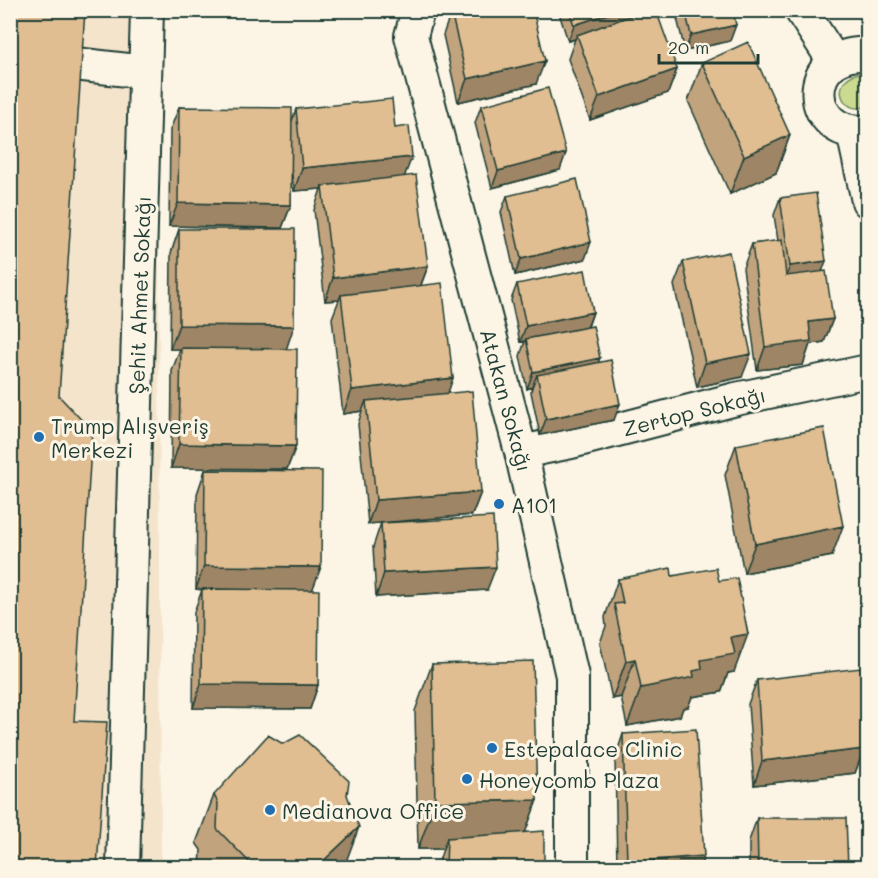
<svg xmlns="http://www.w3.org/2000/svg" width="878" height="878" font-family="Mali,sans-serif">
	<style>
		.built { fill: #f4e4cc }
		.green { fill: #cadb8f; stroke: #748c62; stroke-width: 1.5 }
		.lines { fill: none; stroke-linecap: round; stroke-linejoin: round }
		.minor-casing { stroke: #1f3d34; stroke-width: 36 }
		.minor { stroke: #fcf5e5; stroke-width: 32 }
		.wall { fill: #c1a37e; stroke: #1f3d34; stroke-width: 1.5 }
		.shaded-wall { fill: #9d8566; stroke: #1f3d34; stroke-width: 1.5 }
		.building { fill: #e0be92; stroke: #1f3d34; stroke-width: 1.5 }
		.poi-dot { fill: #1f6fb2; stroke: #fcf5e5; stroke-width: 2 }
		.labels { text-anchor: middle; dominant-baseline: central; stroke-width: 6; stroke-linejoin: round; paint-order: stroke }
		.street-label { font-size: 21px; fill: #1f3d34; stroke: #fcf5e5 }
		.poi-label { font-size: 21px; fill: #1f3d34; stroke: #fcf5e5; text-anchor: start }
	</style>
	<rect width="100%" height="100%" fill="#fcf5e5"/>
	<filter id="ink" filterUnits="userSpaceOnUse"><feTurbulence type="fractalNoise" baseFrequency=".0167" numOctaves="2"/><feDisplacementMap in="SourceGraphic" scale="12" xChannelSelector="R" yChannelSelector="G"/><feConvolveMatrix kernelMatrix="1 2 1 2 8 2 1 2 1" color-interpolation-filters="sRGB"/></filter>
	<g filter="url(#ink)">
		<path class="built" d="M10,11H158L161,867H11Z"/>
		<path class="green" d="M859,73L867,77V106C842,117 828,80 859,73Z"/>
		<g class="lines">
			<g class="minor-casing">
				<path id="minor" d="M418,10L411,36L521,452L572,676V868
					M801,10L834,61
					M868,54C799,50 805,140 868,131
					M75,64L145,72
					M853,132L868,201
					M521,452L571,442L736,399L868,371
					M123,868L147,10"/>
			</g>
			<use href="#minor" class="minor"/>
		</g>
		<path class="wall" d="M558,10H639L638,14L677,69L668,93L590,120L568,59L575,39L568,41Z
			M675,10H733L730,41L685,51Z
			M451,12L536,84L458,102L443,35Z
			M702,63L790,135L776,173L730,194L688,101Z
			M481,106L560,170L492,188L475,123Z
			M179,107L292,121L296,109L395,128L405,176L428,266L421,285L448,393L481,492L472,515L368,524L358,424L362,411L343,414L332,318L339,300L325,301L314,210L321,189L294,191L291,167V205L282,228L169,226L170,130Z
			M507,196L585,259L515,275L501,212Z
			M780,198L823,271L833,319L824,342L810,344L803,365L757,370L743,268L752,244L778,241L774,215Z
			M179,229L286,349L296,446L287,469L171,468L172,371L180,349H170L171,253Z
			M683,262L742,377L697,387L674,285Z
			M517,284L593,312L588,327L614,420L540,435L531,392L532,387L527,389L520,356L525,341L520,342L511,300Z
			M736,445L832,556L744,573L725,475Z
			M205,470L313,590L318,685L310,709L193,708L194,612L202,590L196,589L197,494Z
			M381,523L487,590L376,597L373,547Z
			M672,576L734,672L728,673L721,692L692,697L688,707L683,708L680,716L627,726L621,697L612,699L600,643L606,626L605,617L618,579Z
			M432,664L537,800L525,832L544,867H439V861L443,849H418L415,711Z
			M757,680L864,749L855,773L754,785L748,704Z
			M623,734L700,867H617L615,758Z
			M214,795H347L344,867H200L201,850L196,843Z
			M757,818L848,867H749V841Z"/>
		<path class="shaded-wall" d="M620,10H639L636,20L577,35L575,39L568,41L574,25Z
			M736,25L730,41L685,51L691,35Z
			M545,61L536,84L458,102L467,79Z
			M677,69L668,93L590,120L599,97Z
			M790,135L776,173L730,194L744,156Z
			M566,153L560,170L492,188L498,171Z
			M412,157L403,180L322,186L321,189L294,191L302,168Z
			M178,203L291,205L282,228L169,226Z
			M591,242L585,259L515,275L521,259Z
			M826,261L820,277L784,283L790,266Z
			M428,266L419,290L341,295L339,300L325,301L333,278Z
			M593,312L587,328L526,339L525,341L520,342L526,326Z
			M833,319L824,342L810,344L803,365L757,370L765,347L809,322Z
			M179,325L294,326L286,350L170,349Z
			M751,354L742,377L697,387L705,363Z
			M600,358L594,374L537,375L532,387L527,389L533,372Z
			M453,378L445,402L366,401L362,411L343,414L352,390Z
			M620,404L614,420L540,435L546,419Z
			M179,444L296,446L287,469L171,468Z
			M481,492L472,515L368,524L376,500Z
			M843,526L832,556L744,573L755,544Z
			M204,566L321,567L312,591L196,589Z
			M496,567L487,590L376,597L384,573Z
			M748,634L734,672L728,673L721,692L692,697L688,707L683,708L680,716L627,726L641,688L693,671L701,660L731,637Z
			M635,659L621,697L612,699L626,661Z
			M201,684L318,685L310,709L193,708Z
			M864,749L855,773L754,785L762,761Z
			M537,800L520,847L447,838L443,849H418L435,802Z
			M359,827L344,867H317Z
			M704,856L700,867H624L627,862Z"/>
		<path class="building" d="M10,10H85L59,396L92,431L74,721L107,722L97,867H10Z
			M456,10H533L545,61L467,79L451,12Z
			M569,10H620L574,25Z
			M647,10H656L677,69L599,97L577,35Z
			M685,10H733L736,25L691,35Z
			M748,42L790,135L744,156L702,63Z
			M548,88L566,153L498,171L481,106Z
			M392,99L395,128L409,126L412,157L302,168L296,109Z
			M179,107L292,108L291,205L178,203Z
			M416,175L428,266L333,278L322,186Z
			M577,179L591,242L521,259L507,196Z
			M816,193L826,261L790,266L780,198Z
			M179,229H295L294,326L179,325Z
			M782,240L786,276L826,271L833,319L809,322L811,341L765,347L752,244Z
			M729,252L751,354L705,363L683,262Z
			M585,270L593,312L526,326L517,284Z
			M442,283L453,378L352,390L341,295Z
			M593,326L600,358L533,372L526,339Z
			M181,348L297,349L296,446L179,444Z
			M611,360L620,404L546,419L537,375Z
			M472,391L481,492L376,500L366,401Z
			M824,428L843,526L755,544L736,445Z
			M205,470L322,471L321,567L204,566Z
			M493,517L496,567L384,573L381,523Z
			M671,568L672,576L716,568L719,581L737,578L748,634L731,637L735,654L701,660L702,669L693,671L694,677L641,688L635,659L626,661L614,604L623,603L618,579Z
			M202,589L319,590L318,685L201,684Z
			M533,661L537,800L435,802L432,664Z
			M861,668L864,749L762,761L757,680Z
			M696,729L704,856L627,862L623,734Z
			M268,735L283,744L300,735L349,781L347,795L359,827L317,867H254L217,829L218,803L214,795Z
			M757,818H846L848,867H758Z
			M544,831V867H446L447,838Z"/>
	</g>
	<g class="poi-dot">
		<circle cx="39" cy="437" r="6"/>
		<circle cx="499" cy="504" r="6"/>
		<circle cx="492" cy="748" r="6"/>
		<circle cx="467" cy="779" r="6"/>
		<circle cx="270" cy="810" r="6"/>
	</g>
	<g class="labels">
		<g class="street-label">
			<text transform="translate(139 295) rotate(-88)">Şehit Ahmet Sokağı</text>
			<text transform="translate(507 400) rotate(75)">Atakan Sokağı</text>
			<text transform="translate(694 411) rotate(-14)">Zertop Sokağı</text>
		</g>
		<g class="poi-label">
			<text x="51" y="425">Trump Alışveriş<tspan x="51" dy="24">Merkezi</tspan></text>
			<text x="511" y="504">A101</text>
			<text x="504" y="748">Estepalace Clinic</text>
			<text x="479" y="779">Honeycomb Plaza</text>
			<text x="282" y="810">Medianova Office</text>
		</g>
	</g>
	<rect width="878" height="878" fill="none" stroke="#fcf5e5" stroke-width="36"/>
	<rect x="18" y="18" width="842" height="842" fill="none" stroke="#1f3d34" stroke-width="2" filter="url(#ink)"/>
	<path d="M659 54v9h99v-9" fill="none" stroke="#1f3d34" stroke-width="3"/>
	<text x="668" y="54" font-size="18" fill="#1f3d34" stroke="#fcf5e5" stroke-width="4.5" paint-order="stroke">20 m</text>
</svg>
